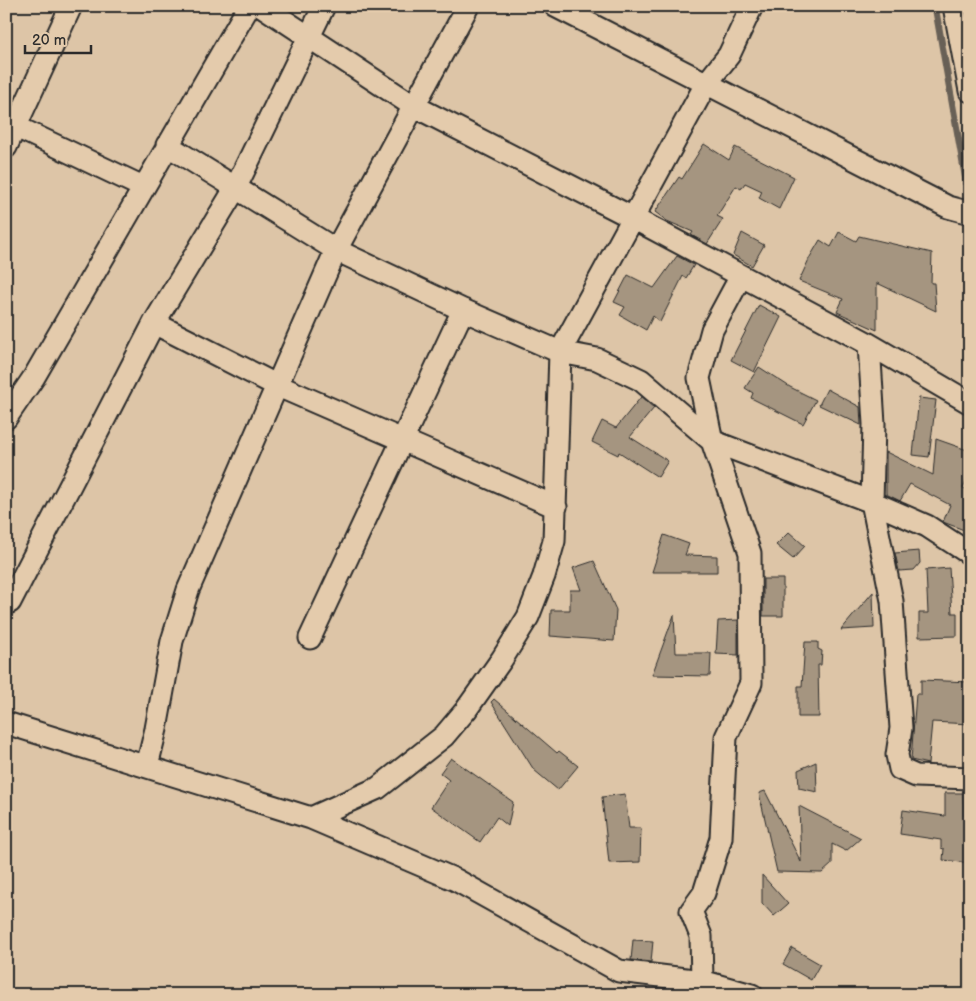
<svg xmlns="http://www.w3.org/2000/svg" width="976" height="1001" font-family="'Balsamiq Sans',sans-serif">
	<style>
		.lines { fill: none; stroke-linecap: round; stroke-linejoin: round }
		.stream { stroke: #686056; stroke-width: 7 }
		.building { fill: #a59580; stroke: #2b2b2b }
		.minor-casing { stroke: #2b2b2b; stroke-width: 25 }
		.minor { stroke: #e4cbac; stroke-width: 21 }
	</style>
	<rect width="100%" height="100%" fill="#ddc5a7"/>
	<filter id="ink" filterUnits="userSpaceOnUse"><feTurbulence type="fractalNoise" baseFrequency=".02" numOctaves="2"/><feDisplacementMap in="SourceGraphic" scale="10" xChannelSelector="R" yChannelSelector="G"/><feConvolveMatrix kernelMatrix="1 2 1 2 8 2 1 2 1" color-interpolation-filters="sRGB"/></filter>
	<g filter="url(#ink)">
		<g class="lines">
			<path class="stream" d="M935,6L970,203"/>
		</g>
		<path class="building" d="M704,144L729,160L735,147L794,177L779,209L759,198L762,191L745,183L741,189L736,186L717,216L723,219L707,244L691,235L693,232L667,221L655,212L679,177L682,179Z
			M839,232L856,241L859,236L932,253L931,283H934L936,311L877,283V330L837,312L843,299L799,281L810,257L820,240L831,247Z
			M742,233L764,245L752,266L733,255Z
			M677,256L694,265L686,278L683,276L660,322L653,316L646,330L620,315L625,307L614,302L628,275L654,288Z
			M759,305L781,317L754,372L731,360Z
			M759,367L790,387L816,400L803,424L751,398L753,393L745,388Z
			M827,389L860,407L861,425L819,405Z
			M641,397L654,408L630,437L668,461L658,477L619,452L618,455L592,442L602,421L616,428Z
			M919,398L936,400L929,457L913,455Z
			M936,439L970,451V470L963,488L970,491V516L964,530L943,522L950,505L910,484L900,501L886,494V452L933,475Z
			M789,532L805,546L793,559L776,545Z
			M664,535L689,544L685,555L717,556V572H652Z
			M919,551L920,563L914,570L899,571L895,553Z
			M594,561L616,610L614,641L550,636L551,610H570V590H581L573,568Z
			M949,568L952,613H957V636L919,637V613H928L926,570Z
			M763,579H783V616H763Z
			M873,592L874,628L841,630Z
			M674,615L676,653H711L710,676L652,675Z
			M738,620V655L716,654L718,621Z
			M805,642H818V649L822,651L821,665H818L819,717H798V686H802Z
			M921,680L970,682V724L932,722L928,764L911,760L916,694H921Z
			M494,699L557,753L559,751L578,766L558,790L534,770L491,702Z
			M451,758L513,802L508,826L497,817L480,842L431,807L449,780L440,773Z
			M816,762L817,792L799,788L798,770Z
			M765,791L801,862L799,806L861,838L846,851L832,844V864L822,873L777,872L759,793Z
			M945,793H963L964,816H970V863L943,860L944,849L941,848V840L900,834L903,810L945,816Z
			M625,794L629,828H641L640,862L609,863L602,797Z
			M762,875L788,904L774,916L762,903Z
			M633,940L653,941L651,962L631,960Z
			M792,948L820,964L811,980L783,964Z"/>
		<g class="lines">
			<g class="minor-casing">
				<path id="minor" d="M262,6L412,105L633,218L869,344L970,403
					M555,6L948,207L970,213
					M954,6L970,91
					M6,122L143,187
					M167,145L336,250L463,310L560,352L597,359L641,380L712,441L872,502L927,526L970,554
					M6,147L71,6
					M154,323L276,385L556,507
					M869,344L874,424L872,502L892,601L901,728L897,755L900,769L916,776L970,778
					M6,418L34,377L249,6
					M10,602L154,323L235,189L324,6
					M310,638L463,310
					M6,723L311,818L456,880L619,971L702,981L752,995
					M147,766L156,729L172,641L188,590L336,250L468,6
					M311,818L378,788L444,736L466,710L502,659L528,617L544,576L554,541L560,352L706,84L729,55L752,6
					M702,981L701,936L691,911L704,893L721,838L726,737L751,683L750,553L712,441L699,378L712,330L741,276"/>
			</g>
			<use href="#minor" class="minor"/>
		</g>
	</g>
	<rect width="976" height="1001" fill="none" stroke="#e4cbac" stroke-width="25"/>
	<rect x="12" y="12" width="951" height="976" fill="none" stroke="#2b2b2b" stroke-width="2" filter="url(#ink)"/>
	<path d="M25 45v8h66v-8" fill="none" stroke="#2b2b2b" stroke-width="2.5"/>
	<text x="32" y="45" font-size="15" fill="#2b2b2b" stroke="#e4cbac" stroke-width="4" paint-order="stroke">20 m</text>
</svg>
